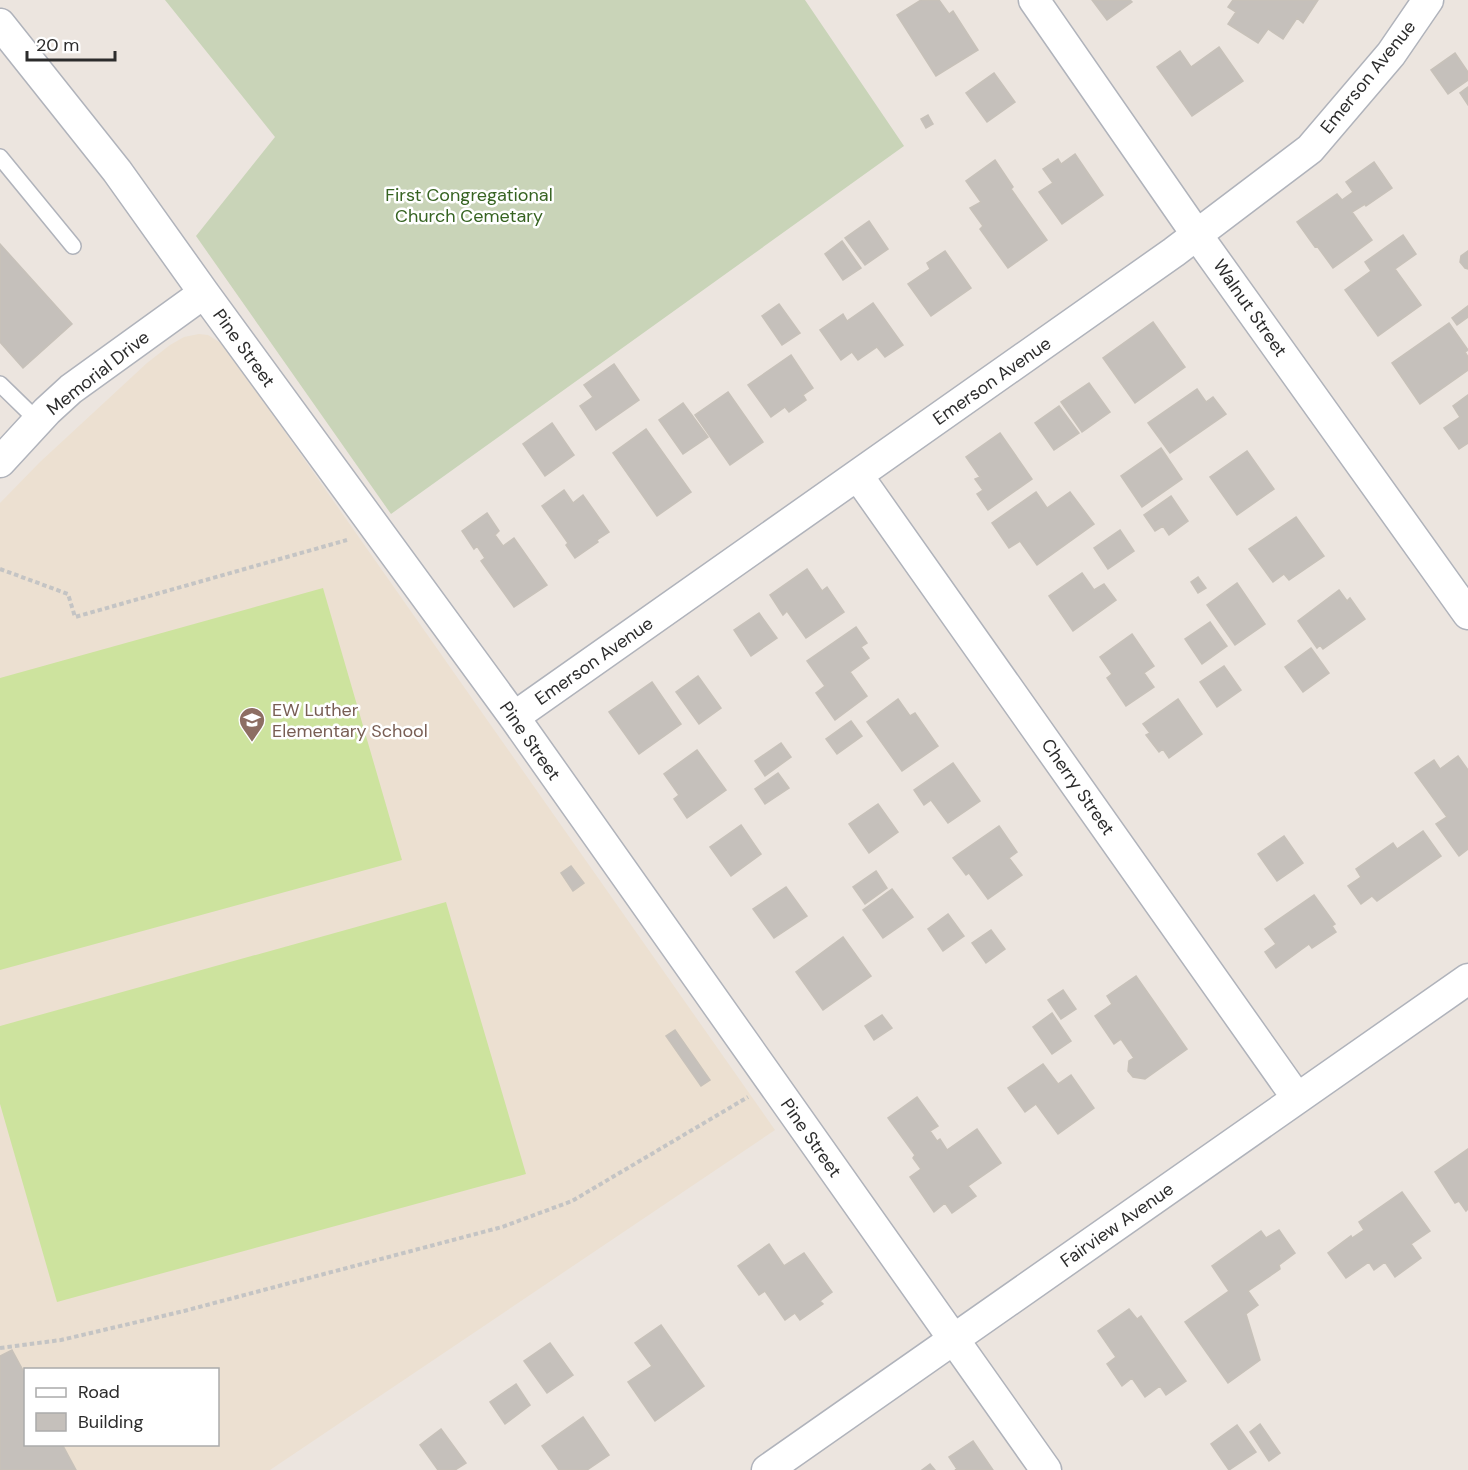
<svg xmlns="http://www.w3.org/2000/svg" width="1468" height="1470" font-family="'DM Sans',sans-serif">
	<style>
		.education { fill: #ece0d1; fill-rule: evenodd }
		.cemetery { fill: #c9d4b8 }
		.pitch { fill: #cde39e }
		.building { fill: #c5c0bb; stroke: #c7c1b9; stroke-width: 1.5 }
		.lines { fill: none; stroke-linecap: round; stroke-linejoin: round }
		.service-casing { stroke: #b0b3bb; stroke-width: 18 }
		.minor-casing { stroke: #b0b3bb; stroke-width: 33 }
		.path { stroke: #c4c4c4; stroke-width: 4; stroke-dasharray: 4.5 3; stroke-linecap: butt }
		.service { stroke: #fff; stroke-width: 15 }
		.minor { stroke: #fff; stroke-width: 30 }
		.labels { text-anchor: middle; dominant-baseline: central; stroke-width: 5; stroke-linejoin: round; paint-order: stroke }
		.street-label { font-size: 18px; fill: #2c2c2c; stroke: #fff }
		.park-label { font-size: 18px; fill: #366321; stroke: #fff }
		.education-label { font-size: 18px; fill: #785e54; stroke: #fff; text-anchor: start }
	</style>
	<rect width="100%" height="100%" fill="#ece5df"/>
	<path class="education" d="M199,334L208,335L224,345L775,1130L270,1470H0V503L40,462L147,363L170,345L184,337ZM26,1370H218V1444H26Z"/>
	<path class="cemetery" d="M165,0H805L904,146L391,514L196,236L275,137Z"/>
	<path class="pitch" d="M323,588L402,860L0,970V678Z
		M446,902L526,1174L57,1302L0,1104V1026Z"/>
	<path class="building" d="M921,0H939L949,14L953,11L978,50L936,76L897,15Z
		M1092,0H1130L1132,2L1107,20Z
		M1233,0H1318L1303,23L1297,18L1283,39L1268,29L1258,43L1228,24L1236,12L1228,7Z
		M1219,47L1243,81L1192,116L1157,67L1180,51L1191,67Z
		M1455,53L1468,72V80L1448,94L1431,70Z
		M994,73L1015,102L987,122L966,93Z
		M1468,87V105L1460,93Z
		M928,115L933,124L926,128L921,119Z
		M1075,154L1103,195L1062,224L1039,192L1053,183L1043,169L1058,159L1061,164Z
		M995,160L1013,187L1011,189L1047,240L1008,268L980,229L983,226L970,208L981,202L966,181Z
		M1374,162L1392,188L1366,206L1365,204L1352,212L1372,240L1333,268L1317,246L1315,247L1297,222L1337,194L1342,200L1353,192L1346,182Z
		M869,221L888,249L865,265L845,238Z
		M1403,235L1416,254L1395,269L1421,305L1378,336L1345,290L1371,271L1365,262Z
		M842,241L861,268L843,280L825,254Z
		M0,244L72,324L23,368L0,342Z
		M945,251L971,288L931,316L908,284L930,269L927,263Z
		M1468,251V269L1465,268L1460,262L1461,256Z
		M873,303L903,345L885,357L877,347L858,360L852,352L841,360L820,330L843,314L847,321Z
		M779,304L800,333L782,345L762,316Z
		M1468,306V317L1457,325L1452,318Z
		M1153,322L1185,367L1135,403L1103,358Z
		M1449,323L1468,350L1465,352L1468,357V370L1420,404L1392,363Z
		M791,355L813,388L803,395L806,400L789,412L785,407L771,417L748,385Z
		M614,364L639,400L596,430L580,406L593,397L584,385Z
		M1089,383L1110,412L1082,432L1061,402Z
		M1197,389L1206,402L1213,397L1226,414L1170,453L1148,423Z
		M728,392L763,442L730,465L695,415Z
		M1468,395V443L1459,449L1444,428L1460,417L1453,406Z
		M683,403L708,437L683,454L659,420Z
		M1059,406L1079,433L1054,450L1035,423Z
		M552,423L574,455L545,476L523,444Z
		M646,429L691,492L657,516L613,453Z
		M1000,433L1032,479L988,510L977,494L983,490L975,479L980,477L966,457Z
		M1161,448L1182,479L1142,507L1121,476Z
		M1247,451L1274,489L1237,515L1210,477Z
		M564,490L573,503L583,495L609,532L597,540L598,542L575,558L566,545L568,543L542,506Z
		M1036,492L1047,508L1070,492L1094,524L1037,565L1020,541L1009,548L992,523Z
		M1171,496L1188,521L1169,535L1163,526L1155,531L1144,515Z
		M487,513L499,531L495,535L503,546L514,538L547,585L514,607L481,561L485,558L477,546L474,549L462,531Z
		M1296,517L1324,556L1289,580L1284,574L1273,582L1249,549Z
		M1120,530L1134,551L1108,569L1094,548Z
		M807,569L822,591L827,587L844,612L806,638L787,611L783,615L770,595Z
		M1082,573L1094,590L1104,584L1116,600L1073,631L1049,596Z
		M1198,577L1206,588L1198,593L1191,582Z
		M1237,583L1265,624L1235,645L1207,605Z
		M1339,590L1347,601L1350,598L1365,619L1323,649L1320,645L1317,648L1298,621Z
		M759,613L777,638L751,656L734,630Z
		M1210,622L1227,646L1202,664L1185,639Z
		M856,627L867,643L861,647L869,658L850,672L867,696L835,720L816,693L825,686L807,661Z
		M1132,634L1154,666L1144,673L1154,687L1126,706L1107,678L1112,674L1100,657Z
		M1311,648L1329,673L1303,692L1285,667Z
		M1224,666L1241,690L1217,707L1200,682Z
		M698,676L721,708L699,724L676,692Z
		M652,682L681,724L639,754L609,712Z
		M898,699L910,716L915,713L938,746L902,771L867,722Z
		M1178,699L1202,734L1169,758L1163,749L1159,752L1146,735L1150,733L1143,724Z
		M851,721L862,736L837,754L826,739Z
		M781,743L791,757L765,776L755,761Z
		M697,750L726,790L687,818L674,799L679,795L664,774Z
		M1458,756L1468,770V849L1459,856L1436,824L1447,817L1415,773L1434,760L1440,769Z
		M953,763L980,801L948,823L931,800L924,805L914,790Z
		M778,773L789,788L765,804L755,789Z
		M878,804L898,832L869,853L849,824Z
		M741,825L761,854L731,876L710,847Z
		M999,826L1017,852L1009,858L1022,875L988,899L969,873L966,875L953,858Z
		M1423,831L1441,856L1377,901L1372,896L1361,904L1348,886L1361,877L1356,869L1393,843L1397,849Z
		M1284,836L1303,863L1277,881L1258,854Z
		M571,866L584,883L573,891L561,873Z
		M876,871L887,888L865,904L853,887Z
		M786,887L807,916L774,938L753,909Z
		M892,889L913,917L883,938L863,910Z
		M1314,895L1335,924L1332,926L1336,932L1312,948L1309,944L1276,968L1265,952L1276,944L1265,929Z
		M948,914L964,936L943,951L928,929Z
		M991,930L1005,949L986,963L972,943Z
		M843,937L871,976L823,1010L796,972Z
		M1136,976L1187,1049L1145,1079L1133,1077L1128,1071L1129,1061L1134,1058L1121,1039L1114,1044L1095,1016L1112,1004L1107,996Z
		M1063,990L1076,1009L1061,1019L1048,1000Z
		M1052,1013L1071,1041L1052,1054L1033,1027Z
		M882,1015L892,1028L874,1040L865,1026Z
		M675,1030L710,1080L701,1086L666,1036Z
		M1043,1064L1058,1084L1071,1075L1094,1108L1058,1134L1036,1104L1025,1112L1008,1088Z
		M917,1097L938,1126L930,1131L937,1141L940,1139L947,1150L977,1129L1001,1163L968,1186L976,1196L952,1213L945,1203L934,1212L910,1177L921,1169L913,1158L915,1155L888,1118Z
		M1468,1149V1209L1466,1211L1459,1201L1455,1203L1435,1172Z
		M1402,1192L1430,1231L1411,1244L1421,1258L1395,1277L1385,1262L1374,1270L1369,1262L1346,1278L1328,1253L1351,1236L1352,1238L1364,1230L1359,1222Z
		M1279,1230L1295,1253L1279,1265L1280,1269L1248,1291L1258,1305L1246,1314L1260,1360L1228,1383L1185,1322L1229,1291L1212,1266L1261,1231L1266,1238Z
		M769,1244L784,1266L804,1253L832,1292L820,1301L823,1304L800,1320L795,1313L785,1320L765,1291L759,1295L738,1266Z
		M1129,1309L1137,1319L1141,1316L1186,1381L1166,1395L1160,1386L1145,1397L1132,1378L1122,1386L1107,1364L1116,1357L1098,1331Z
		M661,1325L704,1386L655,1421L628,1382L652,1366L635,1343Z
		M550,1343L573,1375L547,1393L524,1361Z
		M12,1350L26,1376V1444H62L76,1470H0V1356Z
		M516,1384L530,1405L505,1424L490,1402Z
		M583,1417L609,1455L587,1470H559L542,1446Z
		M1260,1424L1280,1453L1269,1461L1250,1432Z
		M1237,1425L1256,1452L1229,1470L1211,1444Z
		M441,1429L466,1463L455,1470H438L420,1445Z
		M973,1441L993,1470H955L957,1469L949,1457Z
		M930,1464L935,1470H922Z"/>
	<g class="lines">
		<g class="service-casing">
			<path id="service" d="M0,157L73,246
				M0,384L38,421"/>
		</g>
		<g class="minor-casing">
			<path id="minor" d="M1034,0L1197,235L1468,614
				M0,24L117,171L204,293L514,717L1046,1470
				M0,462L47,411L71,389L204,293
				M858,476L1297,1098
				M514,717L1174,252L1310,149L1391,54L1428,0
				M767,1470L1468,979"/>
		</g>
		<path class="path" d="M0,569L68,594L75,617L347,540
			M0,1348L61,1340L184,1311L502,1227L572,1201L748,1097"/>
		<use href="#service" class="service"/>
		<use href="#minor" class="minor"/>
	</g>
	<defs>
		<g id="school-pin" transform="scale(1.35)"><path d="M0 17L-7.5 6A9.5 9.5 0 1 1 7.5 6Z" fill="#8d6e63" stroke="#fff"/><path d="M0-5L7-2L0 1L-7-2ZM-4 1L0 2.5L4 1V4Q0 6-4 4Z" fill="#fff"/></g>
	</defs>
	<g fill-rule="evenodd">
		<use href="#school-pin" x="252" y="720"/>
	</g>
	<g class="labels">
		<g class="street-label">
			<text transform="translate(1368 77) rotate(-51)">Emerson Avenue</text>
			<text transform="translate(1250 308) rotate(55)">Walnut Street</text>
			<text transform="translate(244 348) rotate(54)">Pine Street</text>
			<text transform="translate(98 373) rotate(-38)">Memorial Drive</text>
			<text transform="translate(992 381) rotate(-35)">Emerson Avenue</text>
			<text transform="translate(594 661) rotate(-35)">Emerson Avenue</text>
			<text transform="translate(530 741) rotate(55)">Pine Street</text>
			<text transform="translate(1078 787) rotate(55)">Cherry Street</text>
			<text transform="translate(811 1138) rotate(55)">Pine Street</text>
			<text transform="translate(1117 1225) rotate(-35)">Fairview Avenue</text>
		</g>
		<g class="park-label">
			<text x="469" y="195">First Congregational<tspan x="469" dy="21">Church Cemetary</tspan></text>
		</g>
		<g class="education-label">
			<text x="272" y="710">EW Luther<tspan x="272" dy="21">Elementary School</tspan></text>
		</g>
	</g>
	<rect x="24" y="1368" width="195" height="78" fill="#ffffff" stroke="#ababab" stroke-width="1.5"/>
	<rect x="36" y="1388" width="30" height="9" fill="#ffffff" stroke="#ababab" stroke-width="1.5"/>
	<text x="78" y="1398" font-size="18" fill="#2c2c2c">Road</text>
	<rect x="36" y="1413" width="30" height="18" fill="#c5c0bb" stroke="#ababab" stroke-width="1.5"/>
	<text x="78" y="1428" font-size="18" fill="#2c2c2c">Building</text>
	<path d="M27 51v9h88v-9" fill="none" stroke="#2c2c2c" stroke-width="3"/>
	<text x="36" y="51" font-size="18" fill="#2c2c2c" stroke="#ffffff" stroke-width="4.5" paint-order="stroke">20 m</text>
</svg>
